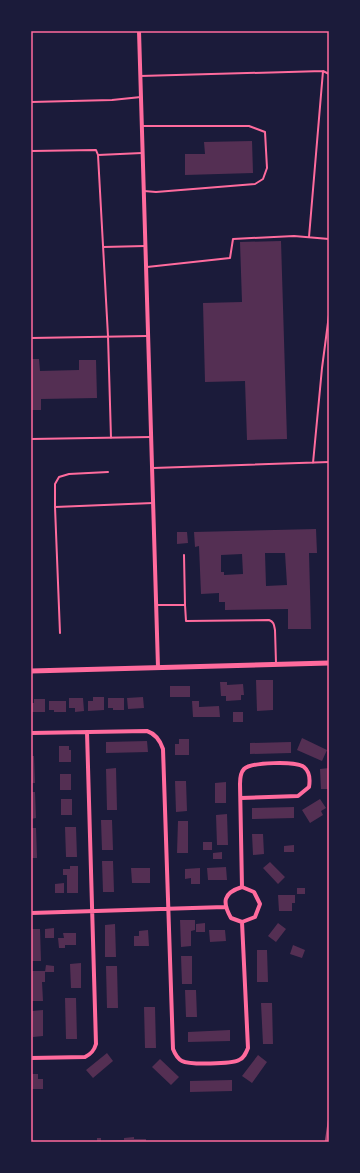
<svg xmlns="http://www.w3.org/2000/svg" width="360" height="1173" font-family="Manrope,sans-serif">
	<style>
		.building { fill: #542f53; fill-rule: evenodd }
		.lines { fill: none; stroke-linecap: round; stroke-linejoin: round }
		.service { stroke: #ff6b9d; stroke-width: 2 }
		.minor { stroke: #ff6b9d; stroke-width: 4 }
		.tertiary { stroke: #ff6b9d; stroke-width: 5 }
		.rail { stroke: #a44b75; stroke-width: 2.5 }
		.neatline { fill: none; stroke: #ff6b9d; stroke-width: 1.5 }
	</style>
	<rect width="100%" height="100%" fill="#1b1b3a"/>
	<path class="building" d="M252,141L253,173L185,175V154H205L204,142Z
		M281,241L287,439L247,440L245,381L205,382L203,303L242,302L240,242Z
		M31,359H39L40,371L79,370V360H96L97,398L41,399V410H31Z
		M316,529L317,553H309L311,629H288V609L225,610V602H219V593L201,594L199,546L195,547L194,532ZM265,553H285L287,585L266,586ZM242,554L243,574L224,575V572H221V555Z
		M177,532H187L188,543L177,544Z
		M256,680H273V710L257,711Z
		M220,682H227V685L243,684L244,695H241V700L226,701V696H221Z
		M170,686H190V697H170Z
		M93,697H104V710L88,711V701H93Z
		M143,697L144,708L128,709L127,698Z
		M69,698H83L84,711L75,712V708H69Z
		M108,698H124V710H113V708H108Z
		M34,699H45V712H31V703H34Z
		M49,701H66V712H54V710H49Z
		M192,701H199V707L219,706L220,717H193Z
		M233,712H243V722H233Z
		M302,738L327,750L322,761L297,750Z
		M179,739H189V755H175V744H179Z
		M147,741L148,752L106,753V742Z
		M291,742V753L250,754V743Z
		M59,746H69V750H71V762H59Z
		M31,756H34L35,783H31Z
		M116,768L117,810H107L106,769Z
		M329,768V789H321L320,769Z
		M60,774H71V790H60Z
		M175,781H186L187,811L176,812Z
		M226,782V803H215V783Z
		M31,792H35L36,818L31,819Z
		M61,799H72V815H61Z
		M320,799L326,808L321,811L323,815L310,823L302,810Z
		M294,807V818L252,819V808Z
		M227,814L228,845H217L216,815Z
		M101,820H112L113,850H102Z
		M178,821H188V853H177Z
		M65,827H76L77,857H66Z
		M31,828H36L37,858H31Z
		M252,834H263L264,854L253,855Z
		M203,842H212V850H203Z
		M294,845V852H284V846Z
		M222,852V859H213V853Z
		M102,861H113L114,892H103Z
		M270,862L285,877L278,884L263,868Z
		M70,866H78V893H67V875H63V869H70Z
		M226,867L227,880H208L207,868Z
		M131,868H150V883H132Z
		M200,868V884H191V878L185,879V869Z
		M64,883V893H55V884Z
		M297,888H305V894H297Z
		M278,895H295V903H292V911H279Z
		M180,920H195V930L191,931V946L181,947Z
		M205,923V932H196V924Z
		M278,923L286,929L276,942L268,936Z
		M115,924L116,957H105V925Z
		M54,928V938H45V929Z
		M31,929H40L41,961H31Z
		M148,930L149,946H134V936H139V931Z
		M209,930H225L226,941L210,942Z
		M63,933H76V945H65V948H59L58,938H64Z
		M293,945L305,950L302,958L290,954Z
		M257,950H267L268,982H257Z
		M181,956H192V984H182Z
		M81,963V988H71L70,964Z
		M46,965L54,966V972H45Z
		M106,966H117L118,1008H107Z
		M31,971H45V982H42L43,1001H31Z
		M185,990H196L197,1017H186Z
		M65,998H76L77,1039H66Z
		M261,1003H272L273,1044H263Z
		M144,1007H155L156,1048H145Z
		M43,1010V1036L33,1037L32,1011Z
		M230,1030V1041L188,1042V1032Z
		M107,1053L113,1061L93,1078L86,1070Z
		M258,1055L267,1062L252,1083L242,1076Z
		M160,1059L179,1077L171,1085L152,1067Z
		M31,1074H38V1079H43V1089H31Z
		M232,1080V1091L190,1092V1081Z
		M134,1137V1139H146V1142H97V1138H101V1141L124,1140V1138Z"/>
	<g class="lines">
		<path class="service" d="M140,76L323,71L329,74
			M31,102L112,100L141,97
			M142,126H249L265,132L267,168L263,179L255,184L156,192L144,191
			M31,151L96,150L98,155L108,336L111,438
			M98,155L142,153
			M309,237L323,71
			M103,247L145,246
			M147,267L230,258L233,239L294,236L329,239
			M31,338L147,336
			M31,439L151,437
			M313,463L322,368L329,315
			M153,468L329,462
			M55,507V484L59,477L69,474L108,472
			M184,555L185,605
			M157,605H185L186,621L269,620C274,622 274,625 275,630L276,663
			M60,633L55,507L153,503"/>
		<path class="minor" d="M139,31L158,667
			M31,733L147,731C156,734 160,740 163,749L173,1049C175,1054 178,1059 182,1061C189,1065 232,1064 239,1060C244,1058 246,1053 248,1048L242,922
			M241,798L298,796L309,787C310,781 310,772 304,767C296,761 251,762 244,769C240,773 240,779 240,784L242,887
			M242,887L254,892L260,904L255,917L242,922L231,918C222,902 223,893 242,887Z
			M31,913L225,907
			M31,1058L85,1057C91,1054 94,1051 96,1044L87,732"/>
		<path class="tertiary" d="M31,671L329,663"/>
		<path class="rail" d="M326,1142L329,1121"/>
	</g>
	<rect width="360" height="1173" fill="none" stroke="#1b1b3a" stroke-width="64"/>
	<rect x="32" y="32" width="296" height="1109" class="neatline"/>
</svg>
